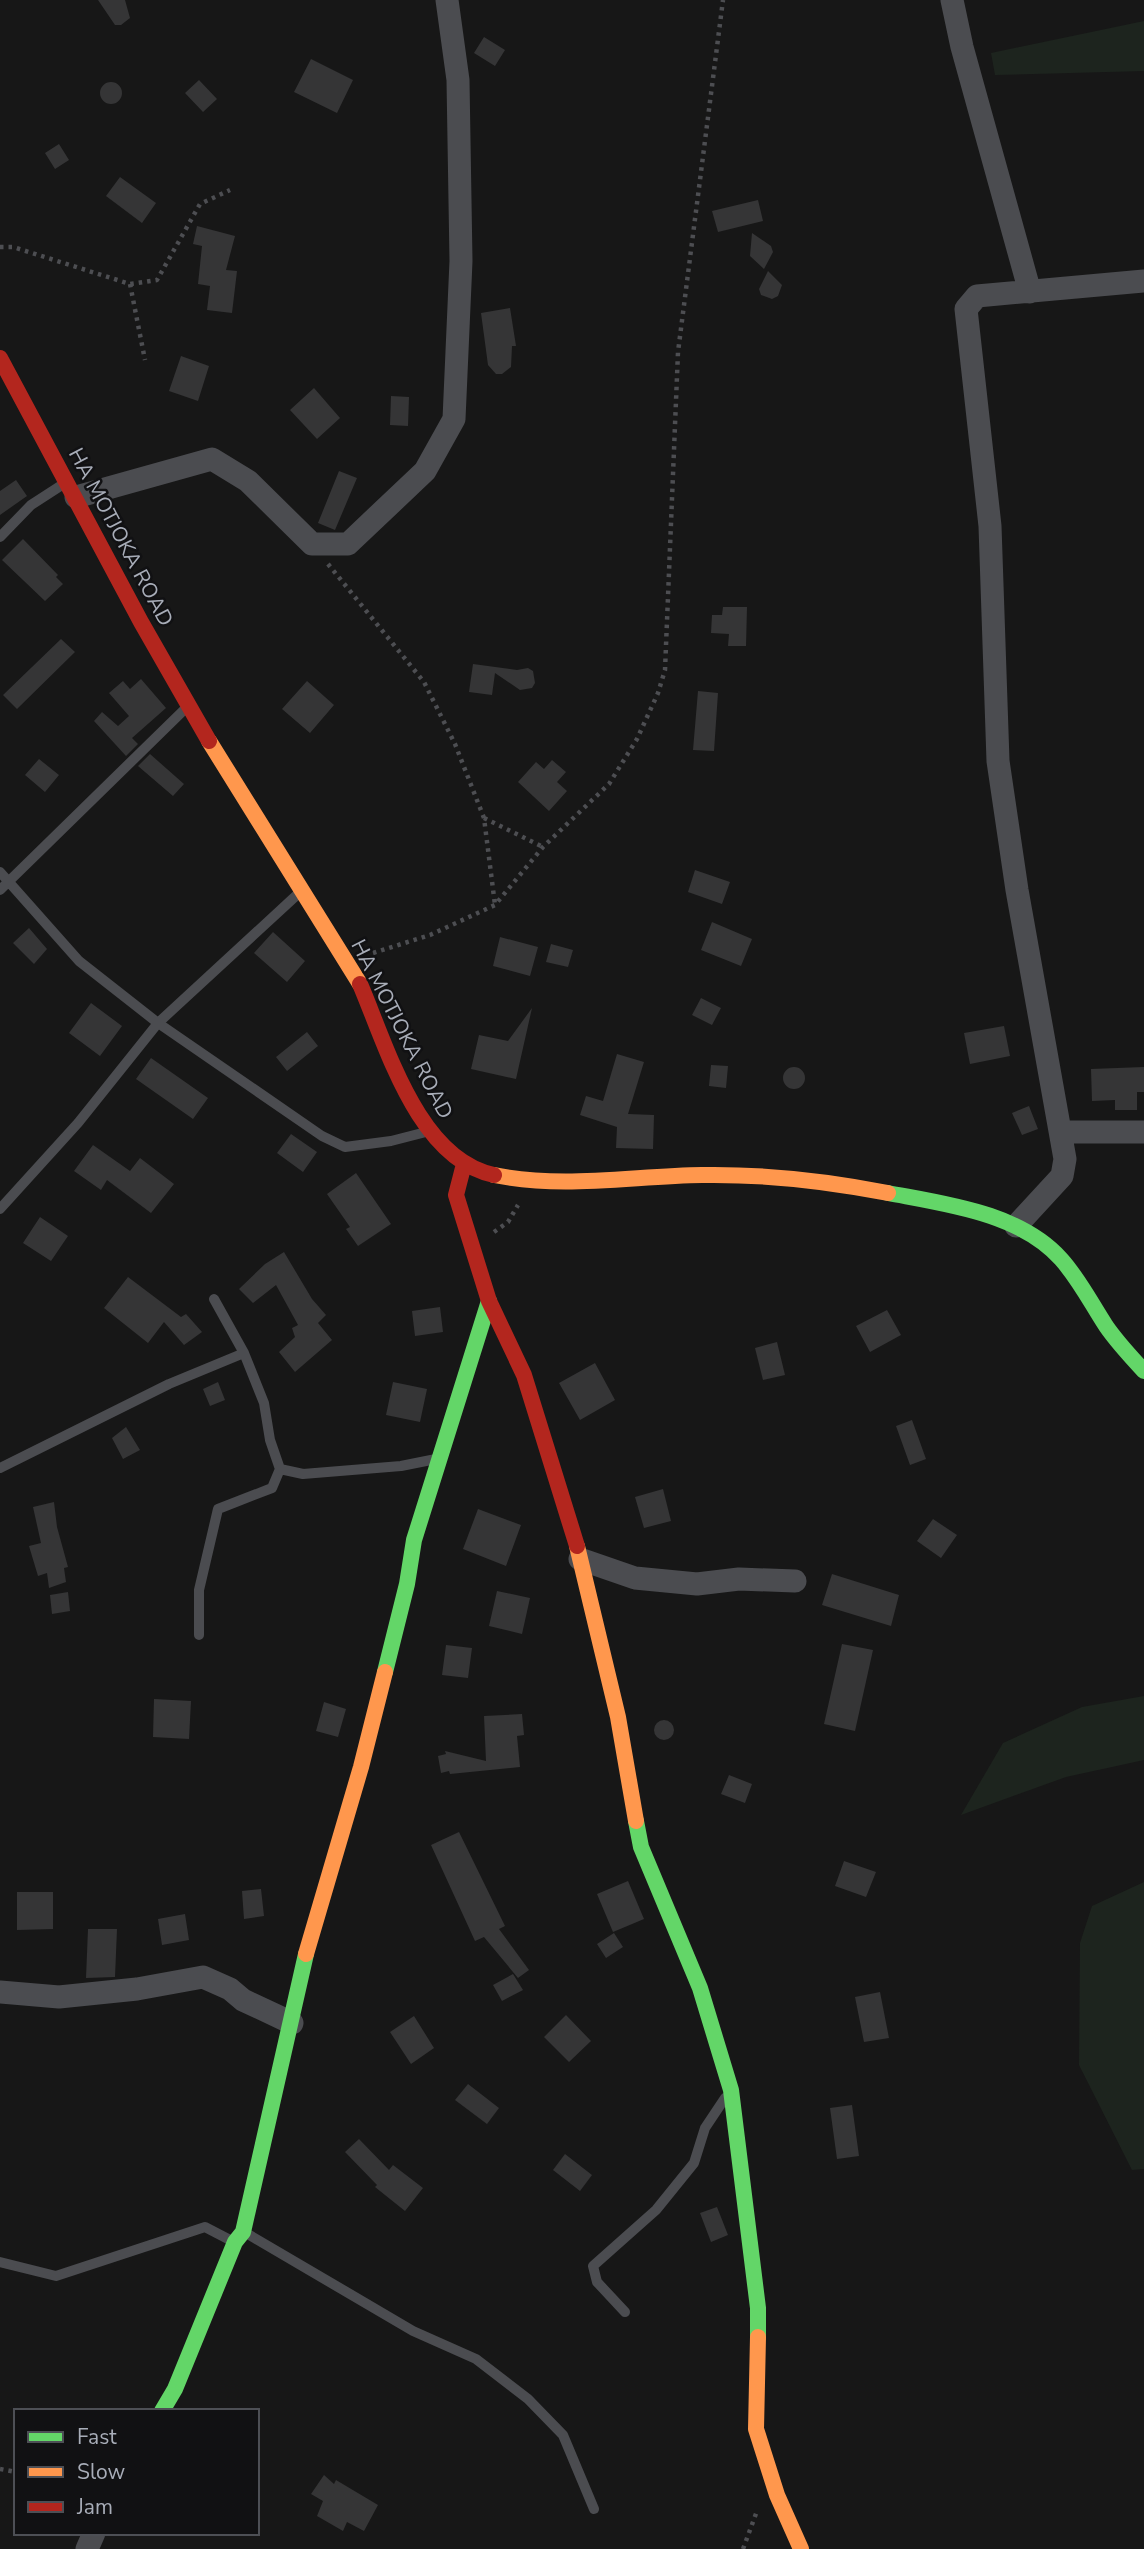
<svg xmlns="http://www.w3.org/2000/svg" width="1144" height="2549" font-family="'Nunito Sans',sans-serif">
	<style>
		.green { fill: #1d241e }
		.building { fill: #353536 }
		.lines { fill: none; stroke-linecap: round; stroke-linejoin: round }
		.path { stroke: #4d4e52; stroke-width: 4.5; stroke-dasharray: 3.5 5; stroke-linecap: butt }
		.lane { stroke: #4b4c50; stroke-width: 10 }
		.street { stroke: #4b4c50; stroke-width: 23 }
		.fast { stroke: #63d668; stroke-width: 16 }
		.slow { stroke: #ff974d; stroke-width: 16 }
		.jam { stroke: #b3261e; stroke-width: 16 }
		.labels { text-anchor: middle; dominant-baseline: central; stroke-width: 5; stroke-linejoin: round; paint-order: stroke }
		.street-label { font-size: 21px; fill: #a8adb8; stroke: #111113 }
	</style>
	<rect width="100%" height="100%" fill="#171717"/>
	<path class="green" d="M1144,21V71L995,75L991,53Z
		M1144,1696V1760L1066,1777L961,1815L1003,1743L1082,1707Z
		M1144,1882V2169L1132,2170L1079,2065L1080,1943L1092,1906Z"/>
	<path class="building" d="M98,0H125L130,18L121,25H115Z
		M484,37L505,50L495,66L474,53Z
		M311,59L353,80L337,113L294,92Z
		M199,80L217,99L203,112L185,93Z
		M100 93a11 11 0 1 1 22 0a11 11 0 1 1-22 0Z
		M59,144L69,160L55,169L45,153Z
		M120,177L156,203L142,223L106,196Z
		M758,200L763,221L718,232L712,211Z
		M197,226L235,236L226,270L237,271L232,313L207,310L210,286L198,284L202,246L193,244Z
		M752,233L771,246L773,252L764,269L750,256Z
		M768,271L782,285L778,296L772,299L761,295L759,289Z
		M510,308L516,346H512L511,367L502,374H496L488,365L481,313Z
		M181,356L209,366L198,401L169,391Z
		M314,388L340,418L317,439L290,410Z
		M391,396L409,397L408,426L390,425Z
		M339,471L357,478L335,530L318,523Z
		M16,480L27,496L0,515V491Z
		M23,539L58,575L56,577L63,584L45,601L2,560Z
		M723,607H747L746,646H728L729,634L711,633L712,615H722Z
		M61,639L75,652L17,709L3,695Z
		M473,664L517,670L528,668L533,671L535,683L532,688L520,690L495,673L492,695L469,692Z
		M141,679L166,708L132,738L138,744L126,756L94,721L102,712L118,726L129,716L109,693L123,681L130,689Z
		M307,681L334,705L310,733L282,709Z
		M698,691L718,693L714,751L693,750Z
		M150,754L184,784L173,796L138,766Z
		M39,759L59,775L45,792L25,775Z
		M552,760L566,772L557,782L567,791L549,811L518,782L536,762L544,769Z
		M695,870L730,882L722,904L688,892Z
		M712,922L752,939L741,966L701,950Z
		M29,928L47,949L34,964L13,943Z
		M273,932L305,961L287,982L254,953Z
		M500,937L538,947L530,976L493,966Z
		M551,944L573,950L568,967L546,962Z
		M701,998L721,1008L712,1025L692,1015Z
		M91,1003L122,1026L100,1056L69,1033Z
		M532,1008L516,1079L471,1069L479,1035L508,1041Z
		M1004,1026L1010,1056L970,1064L964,1033Z
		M307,1032L318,1046L287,1071L276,1057Z
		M617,1054L644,1062L628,1114L654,1115L653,1149L616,1148L617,1127L580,1115L586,1096L603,1101Z
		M151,1058L208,1098L193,1119L136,1079Z
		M711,1065L728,1066L726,1088L709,1086Z
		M783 1078a11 11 0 1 1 22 0a11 11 0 1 1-22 0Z
		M1144,1067V1092H1137V1110H1115V1100L1092,1101L1091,1069Z
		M1029,1106L1038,1129L1022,1135L1012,1113Z
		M291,1134L317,1152L303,1172L277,1153Z
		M93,1145L130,1171L140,1158L174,1184L151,1213L107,1180L101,1190L74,1171Z
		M356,1173L391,1224L358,1246L346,1229L350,1227L327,1194Z
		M40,1217L68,1236L51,1261L23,1243Z
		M284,1252L312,1299L326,1315L318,1323L332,1340L295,1372L279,1352L295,1337L292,1328L298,1325L276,1285L253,1303L239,1289L265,1264Z
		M128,1277L181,1317L186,1314L202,1332L184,1345L164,1322L148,1343L104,1308Z
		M440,1307L443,1332L415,1336L412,1311Z
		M887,1310L901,1335L870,1352L856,1326Z
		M777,1342L785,1375L763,1380L755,1348Z
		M595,1363L615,1400L580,1420L559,1383Z
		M218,1382L225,1400L210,1406L203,1389Z
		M393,1382L427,1389L420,1422L386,1415Z
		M912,1420L926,1459L910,1465L896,1426Z
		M126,1427L140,1450L123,1459L112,1438Z
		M663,1489L671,1521L644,1528L635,1497Z
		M54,1502L57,1527L68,1567L64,1568L66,1582L49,1588L47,1573L38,1576L29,1546L41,1543L33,1507Z
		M478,1509L521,1525L506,1566L463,1549Z
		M933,1519L957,1535L941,1558L917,1541Z
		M832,1574L899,1595L891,1626L822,1605Z
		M497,1591L530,1598L522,1634L489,1626Z
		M68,1592L70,1611L52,1614L50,1595Z
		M842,1644L873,1650L855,1731L824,1724Z
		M446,1645L472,1648L468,1678L442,1675Z
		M154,1699L191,1701L189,1739L153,1737Z
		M324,1702L346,1709L338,1737L316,1731Z
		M522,1714L524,1735L517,1736L520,1767L450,1774L449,1771L441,1773L438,1756L446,1754L445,1751L486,1761L484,1716Z
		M654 1730a10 10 0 1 1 20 0a10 10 0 1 1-20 0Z
		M729,1775L752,1784L745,1803L721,1794Z
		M459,1832L505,1926L499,1929L529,1970L518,1978L484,1937L475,1941L431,1845Z
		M844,1861L876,1872L866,1897L835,1886Z
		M628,1881L644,1919L613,1932L597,1894Z
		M261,1889L264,1916L244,1919L242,1891Z
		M17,1892H53V1929L17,1930Z
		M185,1914L189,1940L162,1945L158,1919Z
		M88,1929H117L115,1977L86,1978Z
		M614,1933L623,1947L606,1958L597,1944Z
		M513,1974L523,1990L502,2001L493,1985Z
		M880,1992L889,2038L864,2042L855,1997Z
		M566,2015L591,2041L569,2062L544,2037Z
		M414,2016L434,2048L411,2064L390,2032Z
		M468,2084L499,2108L487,2124L455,2100Z
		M852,2105L859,2156L837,2159L830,2108Z
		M359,2139L389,2170L393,2165L423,2188L405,2211L375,2187L377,2185L345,2152Z
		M565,2154L592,2175L580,2191L553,2170Z
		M717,2207L728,2235L711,2242L700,2213Z
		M324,2475L334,2484L336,2480L378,2505L364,2531L347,2522L343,2531L317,2516L323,2501L311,2494Z"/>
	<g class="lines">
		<path class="path" d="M0,247H13L130,284L157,280L200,204L230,190
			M130,284L145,360
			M328,564L424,682L455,744L484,818L495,905
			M484,818L543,847
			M373,953L430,935L495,905L543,847L609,784L637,739L658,693L665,670L678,352L723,0
			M494,1232L508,1222L518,1205
			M0,2469L16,2472
			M743,2549L757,2511"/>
		<path class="lane" d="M0,537L31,505L65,483
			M0,872L79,961L158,1023L322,1136L345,1147L391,1141L426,1132
			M0,890L187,707
			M0,1209L78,1123L158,1023L299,893
			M214,1299L244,1353L264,1403L270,1440L280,1469L303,1474L401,1466L436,1459
			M0,1468L169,1384L244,1353
			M199,1635V1590L218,1509L272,1488L280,1469
			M246,2233L413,2331L476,2359L528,2399L563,2435L594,2509
			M0,2262L56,2276L205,2227L232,2241
			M625,2312L597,2282L593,2266L656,2210L694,2163L705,2128L725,2098"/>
		<path class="street" d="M952,0L962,47L1030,292
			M76,497L212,459L248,481L312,544H348L425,471L454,419L461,261L458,80L447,0
			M1062,1132H1144
			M1016,1226L1062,1176L1065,1159L1017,890L998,761L990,526L966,309L977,296L1144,281
			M580,1559L635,1578L697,1584L739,1579L795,1581
			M0,1992L59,1997L137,1989L203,1977L230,1989L243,2000L292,2023
			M87,2549L94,2533"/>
		<path class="fast" d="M888,1193C946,1204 1020,1213 1061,1259C1079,1279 1091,1303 1106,1326C1117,1342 1130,1356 1144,1371
			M385,1672L407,1584L414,1540L489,1301
			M636,1821L641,1847L700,1988L731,2090L758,2308V2337
			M162,2411L175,2389L235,2242L243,2232L306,1954"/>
		<path class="slow" d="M209,741L360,984
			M494,1175C563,1189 632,1176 702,1175C764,1174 827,1181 888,1193
			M577,1546L618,1717L636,1821
			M306,1954L361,1767L385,1672
			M758,2337L756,2429L777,2495L801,2549"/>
		<path class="jam" d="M0,358L141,622L209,741
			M360,984C387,1047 418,1159 494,1175
			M464,1164L456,1195L489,1301L524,1375L577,1546"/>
	</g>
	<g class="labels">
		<g class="street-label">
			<text transform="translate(121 537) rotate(62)">HA MOTJOKA ROAD</text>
			<text transform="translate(402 1029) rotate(63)">HA MOTJOKA ROAD</text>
		</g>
	</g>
	<rect x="14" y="2409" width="245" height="126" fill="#111113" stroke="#4d4f55" stroke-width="2"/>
	<rect x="28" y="2432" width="35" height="10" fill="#63d668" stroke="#4d4f55" stroke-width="2"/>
	<text x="77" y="2444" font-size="21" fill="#a8adb8">Fast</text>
	<rect x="28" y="2467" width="35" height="10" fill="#ff974d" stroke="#4d4f55" stroke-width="2"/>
	<text x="77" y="2479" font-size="21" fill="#a8adb8">Slow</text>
	<rect x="28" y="2502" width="35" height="10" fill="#b3261e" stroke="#4d4f55" stroke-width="2"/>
	<text x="77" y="2514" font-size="21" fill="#a8adb8">Jam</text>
</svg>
